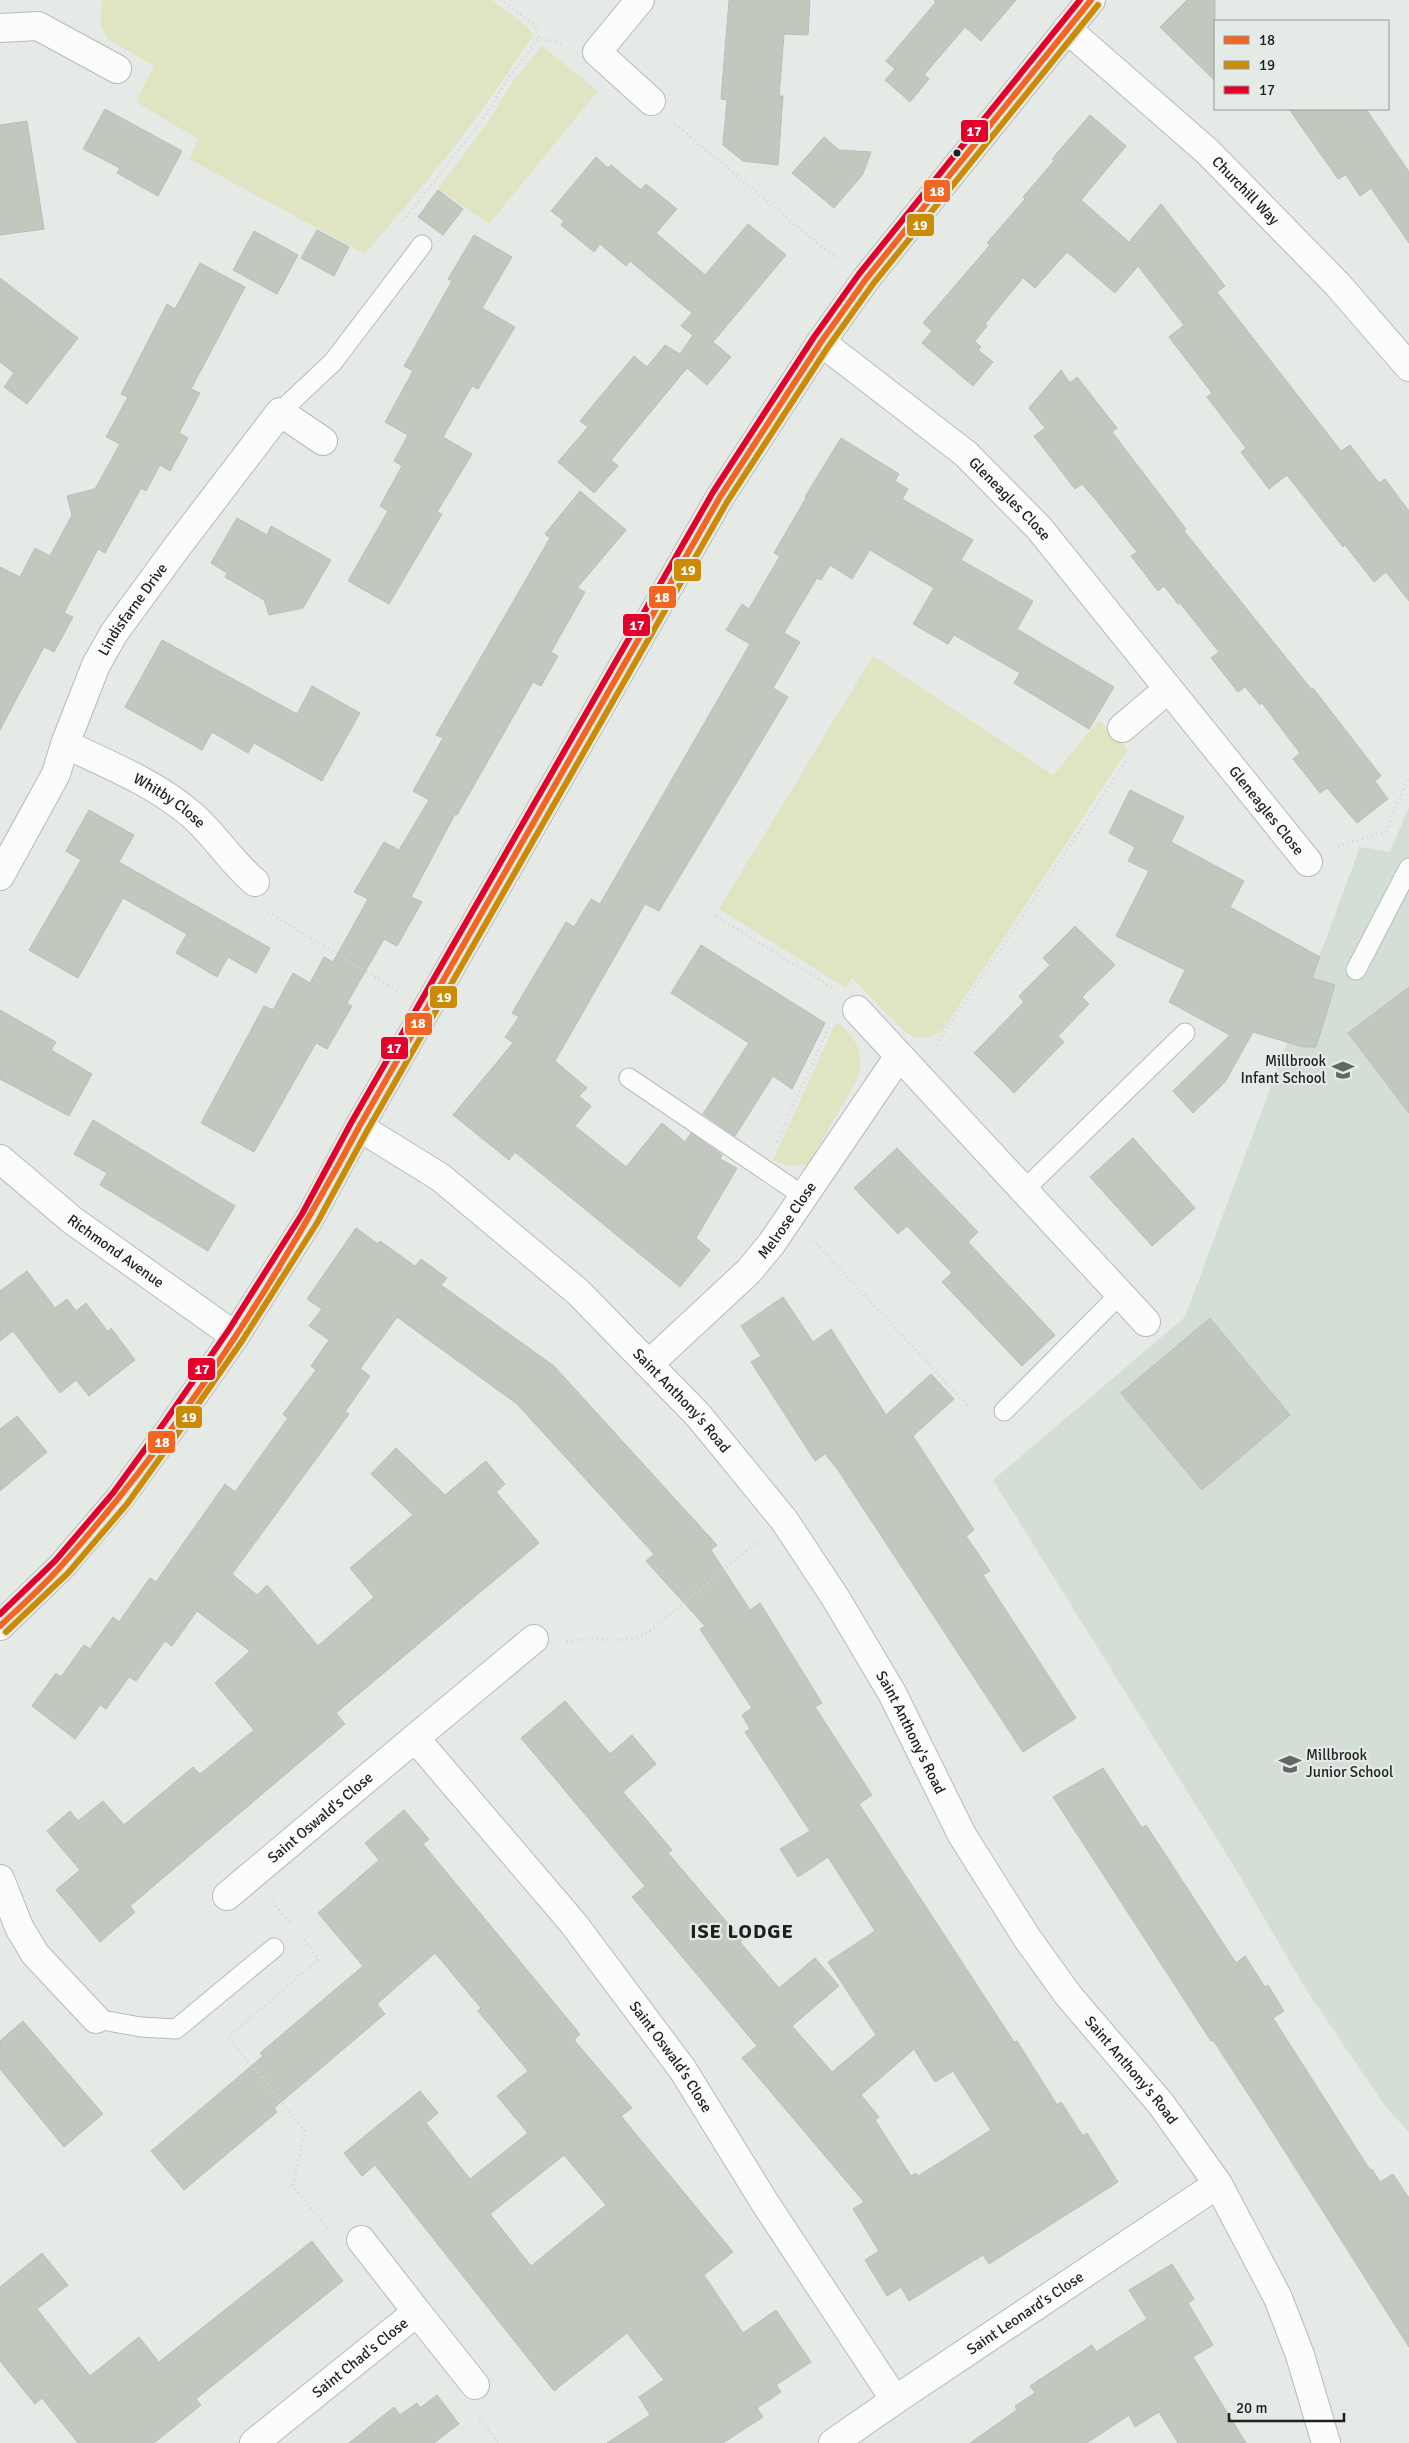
<svg xmlns="http://www.w3.org/2000/svg" width="1409" height="2443" font-family="Signika,sans-serif">
	<style>
		.built { fill: #d3ded7 }
		.green { fill: #e0e4c2 }
		.building { fill: #c1c9be; stroke: #bbbdbb; fill-rule: evenodd }
		.lines { fill: none; stroke-linecap: round; stroke-linejoin: round }
		.lane-casing { stroke: #b7bbb9; stroke-width: 21 }
		.street-casing { stroke: #b7bbb9; stroke-width: 30 }
		.path { stroke: #d4d5d4; stroke-width: 3; stroke-dasharray: 1 4; stroke-linecap: butt }
		.lane { stroke: #fbfcfb; stroke-width: 19 }
		.street { stroke: #fbfcfb; stroke-width: 28 }
		.bus-1-casing { stroke: #e4ebe6; stroke-width: 10 }
		.bus-2-casing { stroke: #e4ebe6; stroke-width: 10 }
		.bus-3-casing { stroke: #e4ebe6; stroke-width: 10 }
		.bus-1 { stroke: #f26522; stroke-width: 6 }
		.bus-2 { stroke: #cc8b06; stroke-width: 6 }
		.bus-3 { stroke: #e4002b; stroke-width: 6 }
		.bus-dot { fill: #1e201f; stroke: #e4ebe6; stroke-width: 2 }
		.labels { text-anchor: middle; dominant-baseline: central; stroke-width: 4.5; stroke-linejoin: round; paint-order: stroke }
		.street-label { font-size: 15px; fill: #1e201f; stroke: #e4ebe6 }
		.poi-label { font-size: 15px; fill: #1e201f; stroke: #e4ebe6; text-anchor: end }
		.district-label { font-size: 20px; font-weight: bold; letter-spacing: 1px; fill: #1e201f; stroke: #e4ebe6 }
		.line-badge { stroke: #e4ebe6; stroke-width: 2 }
		.badge-label { font-size: 14px; text-anchor: middle; font-weight: bold; fill: #fff }
	</style>
	<rect width="100%" height="100%" fill="#e5eae7"/>
	<path class="built" d="M1409,807V2132L1385,2106L1307,1991L1232,1863L993,1480L1185,1317L1360,847L1390,852Z"/>
	<path class="green" d="M103,0H491L528,27L533,37C510,67 490,100 467,130C435,173 399,213 365,254L189,159L198,139L136,102L154,66L108,39C98,27 100,14 103,0Z
		M542,46L598,91L489,224L438,189L487,123L514,80Z
		M873,656L1053,775L1099,720L1128,749L944,1029C929,1039 919,1041 904,1031L852,978L846,988L719,909Z
		M836,1022C856,1037 864,1051 859,1076L808,1165L787,1166L773,1160Z"/>
	<path class="building" d="M729,0H810L808,35L784,34L779,96H783L778,165L743,161L723,145L727,100L721,99Z
		M934,0H1016L981,41L965,27L924,75L929,79L910,102L885,80L895,69L886,61L936,2Z
		M1187,0H1215V81L1160,27Z
		M105,109L182,151L158,196L117,173L120,168L83,149Z
		M1289,109H1366L1409,172V243L1371,188L1360,196L1346,175L1338,179Z
		M1090,115L1126,146L1081,200L1129,242L1161,204L1225,286L1217,292L1341,451L1350,445L1379,483L1385,479L1409,511V601L1386,572L1374,582L1345,545L1343,547L1287,475L1269,489L1241,452L1246,448L1207,397L1212,393L1169,337L1184,325L1138,266L1115,293L1067,252L1035,288L1023,278L985,324L987,326L975,341L981,347L978,350L993,362L973,386L922,343L932,331L923,323L990,245L987,243L1025,199L1023,197L1054,161L1052,159Z
		M27,121L44,229L0,235V125Z
		M824,137L839,150L871,152L863,174L834,208L792,173Z
		M596,157L608,168L611,165L641,190L646,184L677,209L656,233L705,275L748,224L786,255L713,342L731,357L707,385L687,368L611,460L618,466L594,493L558,462L588,427L580,421L634,356L647,367L665,345L680,354L693,335L681,326L692,313L630,261L626,266L600,244L594,252L561,225L564,221L551,211Z
		M438,190L463,209L443,235L418,217Z
		M317,230L349,247L334,276L301,258Z
		M254,231L298,255L277,294L233,270Z
		M474,235L512,257L482,308L515,327L478,389L472,386L443,437L472,454L437,512L442,514L389,604L348,581L388,511L380,506L402,466L394,461L408,435L385,422L413,371L404,366L452,281L448,279Z
		M200,263L245,287L191,389L200,393L179,433L188,438L170,471L160,465L146,491L141,488L105,553L98,549L64,613L73,617L54,652L44,647L0,730V567L20,577L35,548L50,556L72,515L67,496L95,489L120,444L106,437L128,397L121,394L167,304L175,309Z
		M0,278L78,338L27,404L4,387L14,373L0,362Z
		M1061,370L1070,383L1077,377L1117,428L1112,432L1186,529L1184,531L1312,690L1313,688L1381,776L1375,781L1388,799L1357,823L1327,788L1320,793L1293,759L1300,753L1262,703L1260,705L1245,687L1238,692L1211,658L1219,652L1180,603L1178,604L1164,586L1158,591L1131,556L1137,552L1096,500L1082,484L1075,489L1034,436L1045,428L1029,408Z
		M841,438L899,474L895,481L908,489L902,499L973,540L961,560L1033,601L1017,629L1114,687L1089,729L1014,683L1020,673L954,635L948,644L913,624L934,588L870,550L852,579L830,565L821,580L817,578L784,633L800,642L773,688L788,697L659,911L645,904L555,1061L587,1088L579,1096L591,1106L575,1126L626,1167L662,1123L685,1142L691,1133L722,1155L720,1159L737,1168L696,1238L710,1250L680,1287L515,1152L509,1160L453,1115L513,1043L505,1037L519,1017L512,1013L566,922L574,927L591,899L600,904L750,644L726,630L742,604L749,609L780,556L774,553L806,498L805,497Z
		M580,491L626,530L577,588L585,592L551,652L558,656L541,686L533,682L457,815L455,814L411,897L422,902L397,946L384,939L347,1003L352,1006L327,1049L316,1043L254,1152L201,1123L264,1006L273,1010L293,973L310,983L324,957L333,962L368,899L354,892L384,842L399,850L429,800L413,791L443,738L436,735L550,538L545,534Z
		M237,518L267,535L271,526L331,560L303,608L269,615L264,600L225,577L227,573L211,563Z
		M162,640L297,714L312,686L360,713L322,781L254,743L248,753L212,732L202,750L125,707Z
		M1130,790L1184,817L1171,842L1244,881L1230,907L1320,957L1312,978L1335,985L1316,1047H1303L1253,1032L1225,1082L1193,1113L1173,1091L1230,1035L1169,1002L1185,970L1116,936L1149,871L1128,861L1135,847L1109,833Z
		M89,810L134,835L119,862L270,948L256,973L228,957L217,977L176,953L187,934L123,898L78,978L29,950L81,860L66,851Z
		M1075,926L1115,965L1082,997L1089,1004L1058,1036L1064,1042L1014,1093L974,1053L1024,1002L1019,996L1050,965L1043,958Z
		M701,945L825,1023L792,1089L773,1076L735,1136L703,1114L749,1043L671,993Z
		M1409,987V1113L1348,1033Z
		M0,1010L56,1042L51,1050L92,1074L69,1116L0,1079Z
		M93,1120L235,1206L208,1251L100,1185L107,1173L74,1154Z
		M1133,1138L1195,1208L1152,1246L1090,1177Z
		M897,1148L978,1232L968,1242L1055,1335L1022,1366L942,1282L952,1273L907,1226L898,1234L854,1188Z
		M356,1228L378,1244L380,1241L415,1266L421,1259L447,1278L441,1285L554,1366L717,1545L711,1550L750,1610L760,1603L822,1703L815,1707L872,1795L859,1804L1014,2042L1017,2041L1057,2105L1061,2102L1083,2136L1087,2133L1118,2182L989,2264L983,2255L909,2301L901,2287L887,2296L865,2260L879,2251L853,2209L864,2202L742,2058L757,2046L632,1897L645,1886L521,1738L565,1701L610,1754L632,1735L656,1764L623,1792L672,1850L668,1853L742,1940L740,1942L779,1988L815,1958L839,1986L792,2026L832,2072L876,2035L828,1962L875,1931L828,1857L798,1877L780,1849L810,1831L745,1732L750,1729L742,1715L752,1708L700,1629L705,1626L646,1561L654,1554L517,1404L397,1317L360,1369L370,1376L345,1412L349,1414L232,1574L257,1595L267,1585L318,1646L374,1597L350,1568L413,1515L371,1474L396,1448L445,1495L486,1461L505,1484L496,1492L539,1543L336,1713L345,1724L130,1906L135,1912L100,1942L56,1890L80,1870L47,1831L70,1811L78,1821L103,1801L124,1825L193,1767L200,1774L254,1730L215,1683L250,1651L197,1611L172,1646L165,1641L136,1681L129,1677L106,1709L100,1705L75,1739L32,1706L56,1673L61,1677L84,1645L90,1649L113,1617L119,1622L150,1578L156,1582L225,1484L235,1492L288,1418L283,1414L316,1370L311,1366L329,1340L309,1326L322,1309L307,1299ZM914,2049L935,2082L953,2071L991,2130L918,2176L916,2173L911,2176L875,2120L879,2117L861,2095Z
		M27,1271L55,1308L67,1299L76,1311L86,1303L108,1332L111,1328L135,1360L89,1396L76,1380L60,1393L13,1331L0,1341V1291Z
		M783,1297L813,1342L831,1329L886,1415L931,1374L954,1399L913,1436L974,1530L966,1536L990,1571L983,1575L1076,1718L1023,1752L838,1470L825,1454L815,1461L751,1362L761,1356L741,1326Z
		M1210,1318L1290,1415L1202,1490L1121,1393Z
		M17,1416L47,1452L0,1491V1429Z
		M1103,1768L1142,1828L1146,1825L1236,1963L1245,1956L1265,1987L1268,1985L1284,2011L1273,2018L1370,2170L1372,2169L1380,2182L1393,2174L1409,2198V2347L1258,2109L1213,2040L1211,2041L1053,1797Z
		M404,1810L429,1839L423,1844L580,2034L574,2040L632,2108L621,2116L733,2252L704,2275L743,2333L776,2310L811,2362L776,2385L781,2392L757,2408L763,2417L723,2443H607L650,2415L639,2397L664,2380L627,2333L554,2391L375,2165L362,2176L344,2153L420,2091L438,2113L426,2123L470,2179L528,2133L497,2096L528,2071L478,2011L481,2008L435,1953L377,2004L385,2014L274,2108L277,2112L184,2190L151,2151L263,2056L260,2053L363,1966L318,1913L379,1860L365,1843ZM564,2155L606,2205L531,2266L490,2214Z
		M23,2021L103,2114L64,2147L0,2069V2041Z
		M312,2241L343,2281L196,2399L201,2405L154,2443H78L42,2398L35,2404L0,2361V2287L42,2253L68,2285L37,2309L90,2376L139,2337L159,2362Z
		M1172,2264L1194,2299L1188,2303L1213,2345L1193,2357L1246,2443H1178L1159,2412L1135,2427L1129,2415L1087,2443H970L1017,2410L1015,2406L1035,2393L1030,2386L1092,2345L1096,2352L1147,2319L1129,2290Z
		M437,2395L459,2424L434,2443H349L394,2407L400,2415L417,2403L420,2408Z"/>
	<g class="lines">
		<g class="lane-casing">
			<path id="lane" d="M280,412L333,362L422,245
				M1356,970L1409,868
				M629,1078L805,1197
				M1024,1190L1185,1033
				M1004,1411L1120,1294
				M96,2019L141,2027L176,2029L274,1948"/>
		</g>
		<g class="street-casing">
			<g id="street">
				<path d="M640,0L597,52L651,101"/>
				<path d="M0,28L38,26L117,69"/>
				<path id="s1" d="M1067,29L1208,152L1338,285L1409,367"/>
				<path id="s2" d="M821,342L966,454L1039,528L1308,862"/>
				<path d="M1122,728L1168,689"/>
				<path id="s3" d="M65,744C109,765 155,783 192,815C215,835 231,862 255,882"/>
				<path id="s4" d="M0,876L56,774L65,744L96,665L114,633L177,547L280,412L323,441"/>
				<path d="M857,1010L1146,1322"/>
				<path id="s5" d="M359,1127L440,1177L578,1292L698,1415L784,1520L835,1597L892,1693L962,1835L1027,1938L1068,1995L1161,2104L1218,2184L1278,2298L1300,2355L1326,2443"/>
				<path id="s6" d="M0,1159L72,1220L235,1336"/>
				<path id="s7" d="M649,1364L749,1271L772,1243L899,1056"/>
				<path d="M0,1626L61,1567L120,1498L171,1428L235,1336L310,1218L359,1127L720,497L821,342L866,279L1091,0"/>
				<path id="s8" d="M534,1639L415,1738L573,1923L683,2070L765,2203L895,2400"/>
				<path d="M0,1879L19,1927L35,1954L96,2019"/>
				<path id="s9" d="M227,1896L415,1738"/>
				<path d="M361,2240L417,2312"/>
				<path id="s10" d="M254,2443L417,2312L475,2385"/>
				<path id="s11" d="M833,2443L895,2400L1218,2184"/>
			</g>
		</g>
		<path class="path" d="M500,0L535,25L539,38
			M675,124L824,249L840,259
			M403,221L483,119L509,77L539,38L564,44
			M1338,846L1386,831L1409,777
			M268,912L398,991
			M716,916L833,988
			M936,1045L1126,761
			M777,1142L829,1027
			M813,1240L968,1406
			M567,1642L585,1639L624,1640L645,1635L758,1541
			M272,1902L289,1922
			M304,1940L319,1959L228,2037L305,2131L293,2185L329,2231
			M479,2418L499,2443"/>
		<use href="#lane" class="lane"/>
		<use href="#street" class="street"/>
		<g class="bus-1-casing">
			<path id="bus-1" d="M0,1626C21,1606 43,1587 62,1565C179,1434 276,1282 359,1127L720,497L821,342L866,279L1091,0"/>
		</g>
		<g class="bus-2-casing">
			<path id="bus-2" d="M6,1632L68,1573L127,1504L178,1433L242,1341L317,1223L367,1131L727,502L828,347L873,284L1098,5"/>
		</g>
		<g class="bus-3-casing">
			<path id="bus-3" d="M0,1614L55,1561L113,1493L164,1423L228,1331L302,1214L351,1123L713,492L814,337L859,274L1080,0"/>
		</g>
		<use href="#bus-1" class="bus-1"/>
		<use href="#bus-2" class="bus-2"/>
		<use href="#bus-3" class="bus-3"/>
	</g>
	<defs>
		<g id="school-bare" transform="scale(1.725)"><path d="M0-5L7-2L0 1L-7-2ZM-4 1L0 2.5L4 1V4Q0 6-4 4Z" fill="#646765" stroke="#e4ebe6" stroke-width="2.5" paint-order="stroke"/></g>
	</defs>
	<g fill-rule="evenodd">
		<use href="#school-bare" x="1343" y="1070"/>
		<use href="#school-bare" x="1290" y="1764"/>
	</g>
	<circle class="bus-dot" cx="957" cy="153" r="4.5"/>
	<g class="labels">
		<g class="street-label">
			<text stroke="none"><textPath href="#s1" startOffset="241">Churchill Way</textPath></text>
			<text stroke="none"><textPath href="#s2" startOffset="246">Gleneagles Close</textPath></text>
			<text stroke="none"><textPath href="#s4" startOffset="299">Lindisfarne Drive</textPath></text>
			<text stroke="none"><textPath href="#s3" startOffset="119">Whitby Close</textPath></text>
			<text stroke="none"><textPath href="#s2" startOffset="650">Gleneagles Close</textPath></text>
			<text stroke="none"><textPath href="#s7" startOffset="200">Melrose Close</textPath></text>
			<text stroke="none"><textPath href="#s6" startOffset="148">Richmond Avenue</textPath></text>
			<text stroke="none"><textPath href="#s5" startOffset="425">Saint Anthony's Road</textPath></text>
			<text stroke="none"><textPath href="#s5" startOffset="830">Saint Anthony's Road</textPath></text>
			<text stroke="none"><textPath href="#s9" startOffset="122">Saint Oswald's Close</textPath></text>
			<text stroke="none"><textPath href="#s8" startOffset="564">Saint Oswald's Close</textPath></text>
			<text stroke="none"><textPath href="#s5" startOffset="1235">Saint Anthony's Road</textPath></text>
			<text stroke="none"><textPath href="#s11" startOffset="232">Saint Leonard's Close</textPath></text>
			<text stroke="none"><textPath href="#s10" startOffset="136">Saint Chad's Close</textPath></text>
		</g>
		<g class="poi-label">
			<text x="1326" y="1061">Millbrook<tspan x="1326" dy="17">Infant School</tspan></text>
			<text x="1306" y="1755" text-anchor="start">Millbrook<tspan x="1306" dy="17">Junior School</tspan></text>
		</g>
		<g class="district-label">
			<text x="742" y="1931">ISE LODGE</text>
		</g>
	</g>
	<g class="line-badge">
		<rect x="960" y="119" width="29" height="24" rx="5" fill="#e4002b"/>
		<rect x="923" y="179" width="28" height="24" rx="5" fill="#f26522"/>
		<rect x="906" y="213" width="29" height="24" rx="5" fill="#cc8b06"/>
		<rect x="673" y="558" width="29" height="24" rx="5" fill="#cc8b06"/>
		<rect x="648" y="585" width="29" height="24" rx="5" fill="#f26522"/>
		<rect x="622" y="613" width="29" height="24" rx="5" fill="#e4002b"/>
		<rect x="429" y="985" width="29" height="24" rx="5" fill="#cc8b06"/>
		<rect x="404" y="1012" width="29" height="24" rx="5" fill="#f26522"/>
		<rect x="380" y="1036" width="29" height="24" rx="5" fill="#e4002b"/>
		<rect x="187" y="1357" width="29" height="24" rx="5" fill="#e4002b"/>
		<rect x="175" y="1405" width="28" height="24" rx="5" fill="#cc8b06"/>
		<rect x="147" y="1430" width="29" height="24" rx="5" fill="#f26522"/>
	</g>
	<g class="badge-label">
		<text x="974" y="136">17</text>
		<text x="937" y="196">18</text>
		<text x="920" y="230">19</text>
		<text x="688" y="575">19</text>
		<text x="662" y="602">18</text>
		<text x="637" y="630">17</text>
		<text x="444" y="1002">19</text>
		<text x="418" y="1028">18</text>
		<text x="394" y="1053">17</text>
		<text x="202" y="1374">17</text>
		<text x="189" y="1422">19</text>
		<text x="162" y="1447">18</text>
	</g>
	<rect x="1214" y="20" width="175" height="90" fill="#e4ebe6" stroke="#959a96"/>
	<rect x="1224" y="36" width="25" height="8" fill="#f26522" stroke="#959a96"/>
	<text x="1259" y="45" font-size="15" fill="#1e201f">18</text>
	<rect x="1224" y="61" width="25" height="8" fill="#cc8b06" stroke="#959a96"/>
	<text x="1259" y="70" font-size="15" fill="#1e201f">19</text>
	<rect x="1224" y="86" width="25" height="8" fill="#e4002b" stroke="#959a96"/>
	<text x="1259" y="95" font-size="15" fill="#1e201f">17</text>
	<path d="M1229 2413v8h115v-8" fill="none" stroke="#1e201f" stroke-width="2.5"/>
	<text x="1236" y="2413" font-size="15" fill="#1e201f" stroke="#e4ebe6" stroke-width="4" paint-order="stroke">20 m</text>
</svg>
